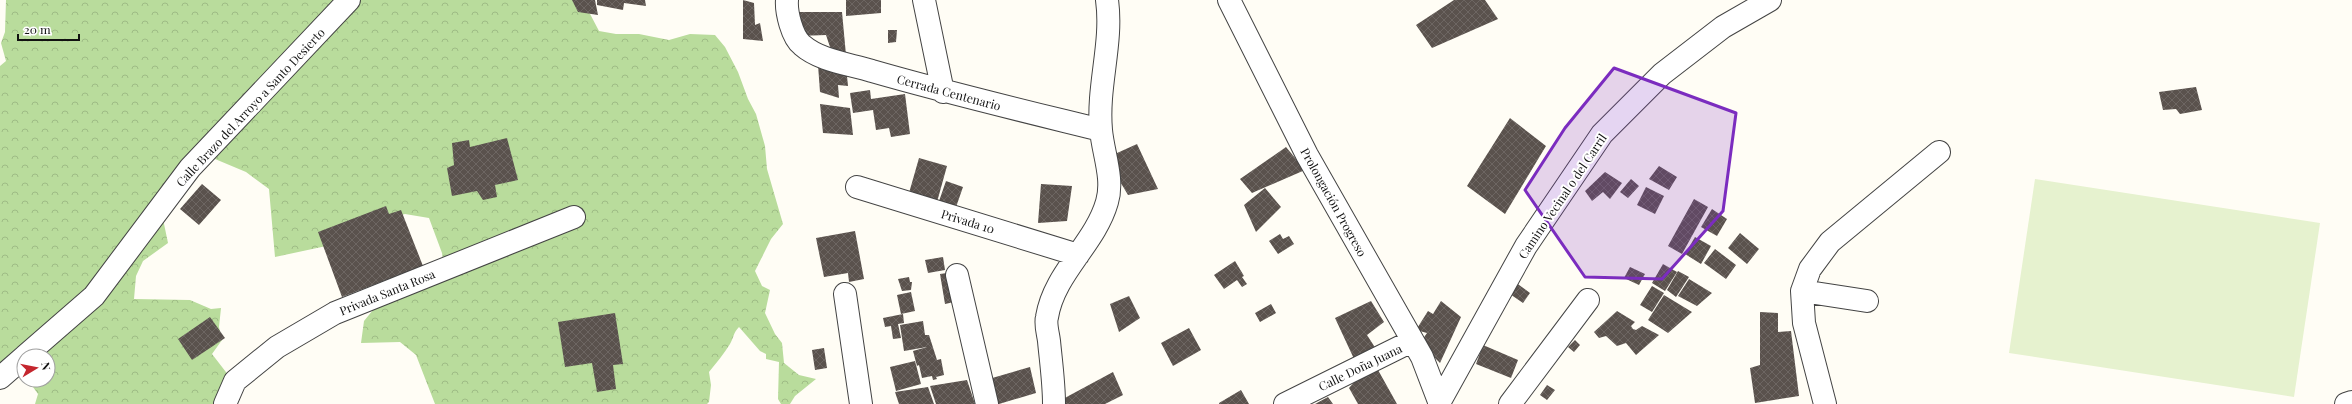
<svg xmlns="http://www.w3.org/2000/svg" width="2352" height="404" font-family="'Playfair Display',serif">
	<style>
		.forest { fill: url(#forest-crowns) }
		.pitch { fill: #e6f2cf }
		.building { fill: url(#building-cross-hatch) }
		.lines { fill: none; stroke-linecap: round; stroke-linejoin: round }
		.minor-casing { stroke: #444; stroke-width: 24 }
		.minor { stroke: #fff; stroke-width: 22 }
		.marked { fill: #7b2cbf; fill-opacity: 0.2; stroke: #7b2cbf; stroke-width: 3; stroke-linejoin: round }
		.labels { text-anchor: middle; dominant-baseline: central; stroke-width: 4; stroke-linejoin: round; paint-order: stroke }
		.street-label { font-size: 12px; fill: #111; stroke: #fff }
	</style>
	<defs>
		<pattern id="forest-crowns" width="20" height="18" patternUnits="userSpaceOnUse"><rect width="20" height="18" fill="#b9dc9c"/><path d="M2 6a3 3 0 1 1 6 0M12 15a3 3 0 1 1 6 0" fill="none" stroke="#9ebc85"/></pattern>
		<pattern id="building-cross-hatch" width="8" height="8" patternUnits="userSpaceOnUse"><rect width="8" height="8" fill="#5a524d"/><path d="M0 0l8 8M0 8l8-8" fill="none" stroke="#6d6662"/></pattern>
	</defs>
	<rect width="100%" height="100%" fill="#fffdf5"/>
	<path class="forest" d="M6,0H595L589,12L599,31L616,34H639L669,40L690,34L715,35L725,47L738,72L748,99L756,114L765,146L767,169L783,224L771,239L755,271L762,286L770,290L765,313L775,334L782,343L784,363L799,375L816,379L795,396L790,404H781L778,399L779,362L766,359V354L760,351L739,327C733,333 734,337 730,344C724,354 716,363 709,372L711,385L709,402L707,404H435L416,355L400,342L361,343L364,321L373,310L377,296L443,261L442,253L429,218L405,214L387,219L345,242L275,257L269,189L246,172L215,159L190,170L163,219L168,243L143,261L136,276L134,299L190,300L211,309L221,308L219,327L222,340L212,354L229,376V404H35L38,394L28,380H48V356H24V375L0,365V66L6,61L1,43L5,32Z"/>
	<path class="pitch" d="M2035,179L2320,223L2294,397L2009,353Z"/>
	<path class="building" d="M572,0H595L598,15L578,12Z
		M597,0H645L646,6L624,3L623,10L597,5Z
		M743,0L754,3L755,25L760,23L763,41L743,39Z
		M846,0H881V13L846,16Z
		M1454,0H1485L1498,19L1432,48L1416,25Z
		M796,12H842L846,55L833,56L826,35L799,36Z
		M888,30H897L896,42L888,43Z
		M818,65L847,76L848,86L838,85L839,98L820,92Z
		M2196,87L2202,110L2180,114L2176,109L2163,110L2159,92Z
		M870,90L871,99L905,94L910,134L891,137L889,128L876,130L873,110L853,113L850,93Z
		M820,104L850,108L853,135L823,133Z
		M1510,118L1546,146L1505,214L1467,186Z
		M507,138L518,180L495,185L497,197L483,200L477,191L452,196L447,168L454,165L452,143L469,140L470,147Z
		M1137,144L1158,189L1128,195L1106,158Z
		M1286,147L1305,170L1252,193L1240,179Z
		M919,158L947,166L937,202L909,193Z
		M1659,166L1677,177L1669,190L1649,179Z
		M1605,172L1622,183L1610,199L1603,192L1592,201L1585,191Z
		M1631,179L1639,186L1628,198L1620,192Z
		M946,181L963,187L955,210L938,204Z
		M202,184L221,200L199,225L180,209Z
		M1041,184L1072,186L1067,221L1038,223Z
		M1646,187L1664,196L1655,214L1637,205Z
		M1265,188L1281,207L1256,232L1244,205Z
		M1694,199L1708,207L1682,254L1668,246Z
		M386,206L389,214L401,210L423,266L342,297L318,232Z
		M1712,209L1727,219L1717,236L1701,227Z
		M855,231L864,279L849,282L848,273L824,277L816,238Z
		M1740,233L1759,249L1747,264L1728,248Z
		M1280,234L1283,239L1289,236L1294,244L1278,254L1269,241Z
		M1695,237L1711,246L1701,264L1685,254Z
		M1715,249L1736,265L1726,279L1704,263Z
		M943,257L945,270L928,273L925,260Z
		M1235,261L1244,276L1242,277L1247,284L1242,287L1237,280L1224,289L1214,275Z
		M1663,264L1677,272L1665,291L1652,283Z
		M1630,267L1645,274L1639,285L1624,278Z
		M1678,271L1689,277L1676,297L1667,290Z
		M947,273L954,302L945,304L940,274Z
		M909,277L910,282H912L911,290L902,291L898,279Z
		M1689,279L1712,293L1697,306L1678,296Z
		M1515,282L1530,293L1523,303L1507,292Z
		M1652,286L1664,293L1652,312L1640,305Z
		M911,292L915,311L901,314L897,295Z
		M1664,295L1692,312L1668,333L1648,320Z
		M1129,296L1140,318L1119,332L1110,304Z
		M1371,301L1384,322L1367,335L1376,349L1355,361L1335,318Z
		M1441,301L1461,317L1440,363L1420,343L1427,333L1416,330L1428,311L1433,314Z
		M1271,304L1276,313L1260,322L1255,313Z
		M1617,311L1635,322L1631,326L1633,329L1636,330L1642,326L1659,335L1636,355L1626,343L1617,346L1606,336L1599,338L1594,332Z
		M1760,312L1778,313V332L1791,331L1799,396L1755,403L1750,368L1760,365Z
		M615,313L623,364L613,365L616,389L597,392L592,363L565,367L558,322Z
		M903,314L904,323L898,324L901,338L893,339L891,326L885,327L883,318Z
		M210,317L225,338L192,360L178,339Z
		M923,321L925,335H929L937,360L941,359L944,375L936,377L937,379L933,380L932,376L922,378L919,365L917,366L913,351L927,347L904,351L900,325Z
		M1189,328L1201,350L1173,366L1161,343Z
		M1575,340L1580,345L1574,352L1568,347Z
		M1483,345L1518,360L1511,378L1476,364Z
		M824,348L827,368L815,370L812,350Z
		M915,361L921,384L896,391L890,367Z
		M1373,361L1397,404H1358L1349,388Z
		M1030,367L1036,393L999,404H988L982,381Z
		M1113,372L1123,395L1105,404H1062L1061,400Z
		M967,380L975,404H936L930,386Z
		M1547,385L1555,390L1547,400L1540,395Z
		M928,387L934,404H899L895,392Z
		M1241,390L1249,404H1219V403Z
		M1328,397L1333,404H1315Z"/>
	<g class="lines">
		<g class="minor-casing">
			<path id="minor" d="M787,0C786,12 792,37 802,45C820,61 850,64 872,71C948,93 1024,111 1101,130
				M924,0L943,92
				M1229,0L1307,155L1422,357L1440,404
				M857,187L1078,255
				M957,275L987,404
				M1802,291L1867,301
				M845,294L861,404
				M25,356L94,296L190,168L349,0
				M0,378L24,357
				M1439,403L1526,246L1602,134L1662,74L1723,27L1770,0
				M225,404L235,381L277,347L335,313L574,217
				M1054,404C1054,383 1051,362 1049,341C1048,333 1045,324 1047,317C1054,273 1095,244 1107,202C1114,179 1103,153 1101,130C1097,86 1113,43 1107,0
				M1285,404L1412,341
				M1510,404L1588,300
				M1825,404L1804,323L1802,291L1810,269L1830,242L1939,152
				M2346,404L2352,402"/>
		</g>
		<use href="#minor" class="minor"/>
	</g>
	<path class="marked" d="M1614,68L1736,113L1723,211L1662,279L1585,277L1525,190L1565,128Z"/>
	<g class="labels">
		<g class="street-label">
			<text transform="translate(949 92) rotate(15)">Cerrada Centenario</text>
			<text transform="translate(250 107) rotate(-47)">Calle Brazo del Arroyo a Santo Desierto</text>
			<text transform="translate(1562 196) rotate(-56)">Camino Vecinal o del Carril</text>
			<text transform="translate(1334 202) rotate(61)">Prolongación Progreso</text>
			<text transform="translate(968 221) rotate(17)">Privada 10</text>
			<text transform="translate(387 292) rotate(-22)">Privada Santa Rosa</text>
			<text transform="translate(1360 367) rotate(-26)">Calle Doña Juana</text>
		</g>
	</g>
	<g transform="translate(36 368) rotate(80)"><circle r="19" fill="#ffffff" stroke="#a0a0a0"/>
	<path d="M0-3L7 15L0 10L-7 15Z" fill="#c4262e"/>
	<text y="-6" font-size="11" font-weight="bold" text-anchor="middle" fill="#111111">N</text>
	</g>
	<path d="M18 34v6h61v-6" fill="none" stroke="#111111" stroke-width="2"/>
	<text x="24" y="34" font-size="12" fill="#111111" stroke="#ffffff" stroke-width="3" paint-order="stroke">20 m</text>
</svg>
